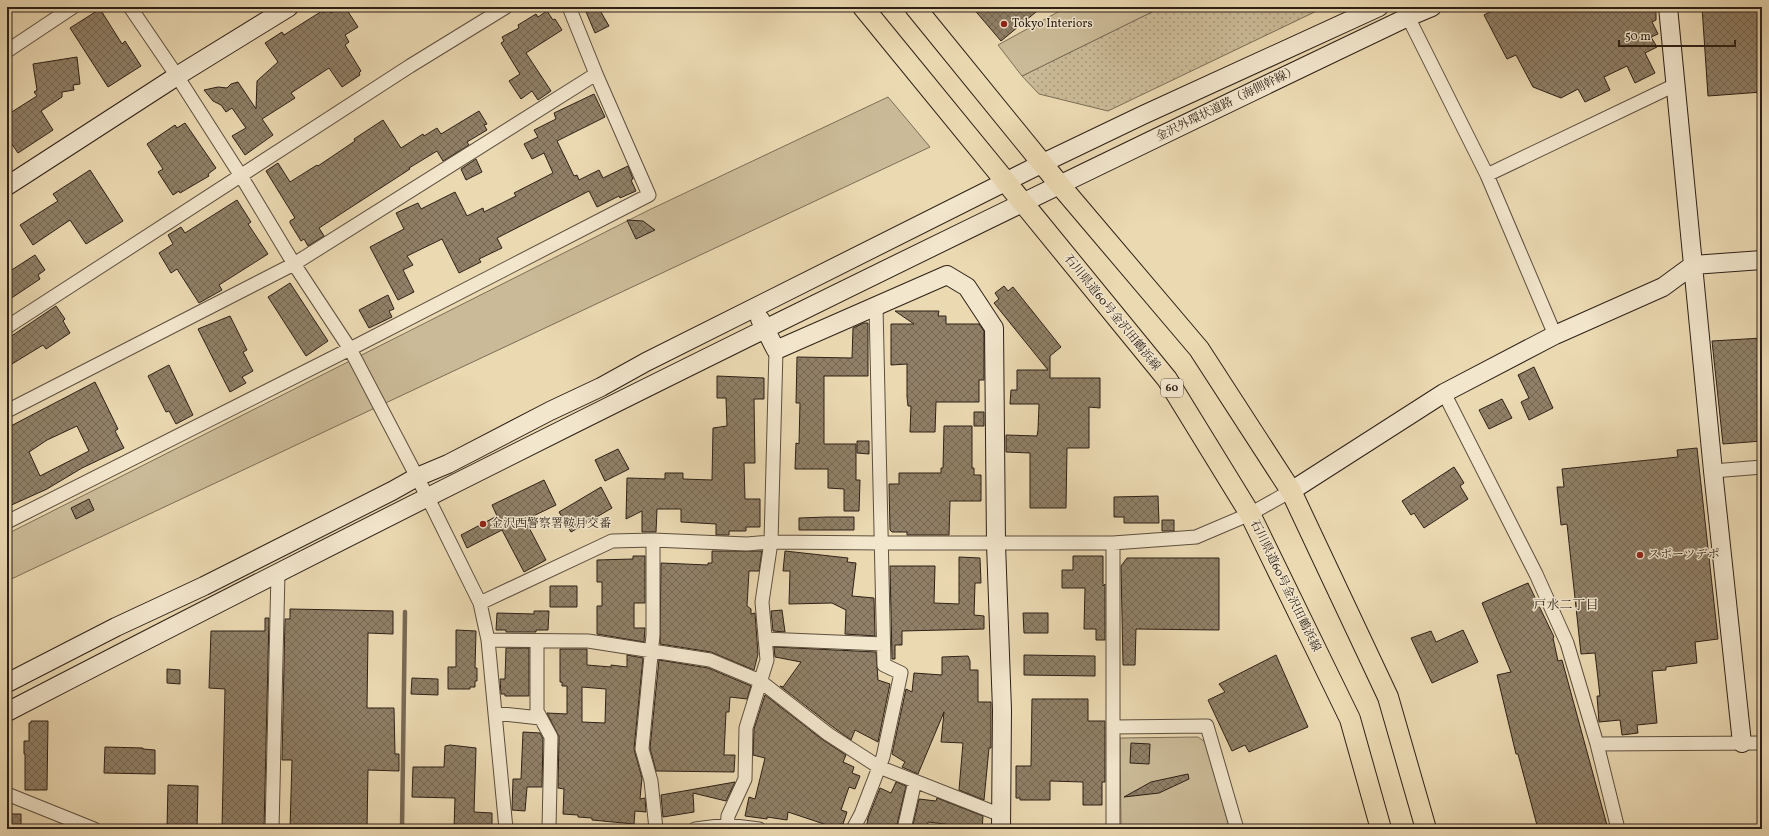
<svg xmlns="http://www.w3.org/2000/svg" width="1769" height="836" font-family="Vollkorn,'Noto Serif JP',serif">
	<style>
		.grass { fill: url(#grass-dots); stroke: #7c6d56 }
		.park { fill: #cbba97; stroke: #7c6d56 }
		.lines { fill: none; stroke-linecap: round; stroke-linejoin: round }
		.stream { stroke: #786954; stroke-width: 4.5 }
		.building { fill: url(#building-cross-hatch); stroke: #2d2016; fill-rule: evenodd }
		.street-casing { stroke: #5c4e3d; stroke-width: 15 }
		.secondary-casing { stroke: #2d2016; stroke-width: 20 }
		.primary-casing { stroke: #2d2016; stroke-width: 22 }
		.street { stroke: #f2e6cd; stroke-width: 13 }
		.secondary { stroke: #f2e6cd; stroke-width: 18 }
		.primary { stroke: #ebd9b2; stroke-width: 20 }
		.poi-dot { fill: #8f2418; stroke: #f2e6cd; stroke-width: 1.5 }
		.labels { text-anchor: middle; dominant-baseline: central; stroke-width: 3; stroke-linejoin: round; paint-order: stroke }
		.shield { fill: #f2e6cd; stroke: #685b4d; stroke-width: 1 }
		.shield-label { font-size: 11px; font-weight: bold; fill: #2d2016 }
		.poi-label { font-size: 12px; fill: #2d2016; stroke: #f2e6cd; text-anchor: start }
		.street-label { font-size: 12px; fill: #2d2016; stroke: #f2e6cd }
		.neighbourhood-label { font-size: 13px; fill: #2d2016; stroke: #f2e6cd }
	</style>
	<defs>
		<pattern id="grass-dots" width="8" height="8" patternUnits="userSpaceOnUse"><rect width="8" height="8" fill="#cbba97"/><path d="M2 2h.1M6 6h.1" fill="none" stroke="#a5977a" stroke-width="1.8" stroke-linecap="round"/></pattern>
		<pattern id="building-cross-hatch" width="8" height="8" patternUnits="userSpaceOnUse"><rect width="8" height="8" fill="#908067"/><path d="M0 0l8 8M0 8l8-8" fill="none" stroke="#766854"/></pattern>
	</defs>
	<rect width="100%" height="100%" fill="#ebd9b2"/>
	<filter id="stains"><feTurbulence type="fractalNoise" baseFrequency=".005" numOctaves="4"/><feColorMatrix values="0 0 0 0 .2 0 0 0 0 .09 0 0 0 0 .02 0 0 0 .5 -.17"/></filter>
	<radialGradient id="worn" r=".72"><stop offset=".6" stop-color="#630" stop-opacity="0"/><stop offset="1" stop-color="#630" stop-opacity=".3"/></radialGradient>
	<path class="grass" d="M1162,7H1325L1108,111L1039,94L1022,76Z"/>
	<path class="park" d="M1067,7H1162L1022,76L998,45Z
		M888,97L930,147L7,581V534L649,210Z
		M1198,737L1205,742L1230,829H1121L1120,738Z"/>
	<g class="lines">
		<path class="stream" d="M402,829L405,612"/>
	</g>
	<path class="building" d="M341,7H345L358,27L345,35L349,42L345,45L361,71L359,73L360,75L342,87L329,68L291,93L295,98L262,119L273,135L245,155L232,136L246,128L232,108L226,112L221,105L213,101L204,90L218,87L227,88L231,84L238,82L256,109L257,81L278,62L265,43L282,32L284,35L322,11L323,13L328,10L331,13Z
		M584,7H598L609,26L595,33Z
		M972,7H1042L1001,41Z
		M1499,7H1656V20L1652,22L1658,34L1651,37L1657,47L1645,53L1655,73L1635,83L1627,66L1604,77L1610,90L1585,102L1578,89L1561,98L1533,87L1516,55L1507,59L1484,15Z
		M1702,7H1762V92L1708,96Z
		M100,9L122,44L125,41L141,66L108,87L70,28Z
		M547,11L553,20L555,19L562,30L526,53L551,91L538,100L532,91L521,99L509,81L520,74L501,43L504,41L502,37L519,28L518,25L536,14L538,17Z
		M77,57L80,84L73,85L74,90L62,92V97L41,111L53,130L18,153L7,137V115L37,96L34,92L37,90L33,64Z
		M594,94L605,117L557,141L574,176L577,175L579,180L599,170L603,178L628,166L633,179L631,180L636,191L620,198L619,196L597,207L589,191L497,238L502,248L479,259L481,262L459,273L442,239L407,256L413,265L403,270L414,292L398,300L370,247L404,229L396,213L418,203L421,209L455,192L467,216L483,208L484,212L516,196L514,193L553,173L544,153L532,159L524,144L538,137L534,130L556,119L554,113Z
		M479,111L487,124L484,125L487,130L467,142L469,145L443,161L437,151L409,168L410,169L319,228L324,236L308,246L304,239L301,241L290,223V221L295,218L266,171L278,163L290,182L317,165L318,166L355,141L354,139L383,120L401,148L423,134L424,136L437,128L441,134Z
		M185,123L216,168L208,174L209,176L180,193L179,191L173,195L158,172L163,169L147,144L175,125L177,128Z
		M476,159L482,172L466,180L461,169Z
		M90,170L123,221L86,244L70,220L33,245L20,225L58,201L53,194Z
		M237,200L251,222L248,224L268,254L219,285L222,290L199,303L177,269L171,273L159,253L173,244L168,235L181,227L185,233Z
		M627,220L643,221L655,230L636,239Z
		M35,255L45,270L38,275L40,279L7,301V273Z
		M290,283L328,341L306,356L268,297Z
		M1004,286L1008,291L1013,287L1061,347L1050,356V378H1100V408L1089,407V448H1067L1066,508H1030V453L1006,452V435L1037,436L1038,430L1039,404H1010L1011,390H1017V370H1048L994,303L999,299L995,293Z
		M388,295L394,309L389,311L392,317L369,328L359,310Z
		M56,306L65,319L63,321L70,333L46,349L43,345L7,367V339Z
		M895,311H939L938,316H946V324H979L984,331V380H979V402H936L935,432H910L911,406H908L907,397V364L891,365V324H914Z
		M230,316L247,350L243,352L253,371L242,377L246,383L230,392L198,329Z
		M864,323H868V376H824V444H856V480H860L859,511H844V489L828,488V469H795L796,443L799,444L800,403H796L797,357L852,358L853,328Z
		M1762,338V441L1723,444L1712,341Z
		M169,365L193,415L176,424L169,411L166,412L148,376Z
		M1534,367L1553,408L1529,420L1521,402L1529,398L1518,375Z
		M717,376L764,378V399H754L755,463H744L745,499H760V527H746V531H729V535H716V524L681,522V509H657L656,532H642V511L626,519L627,478L665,479V473H683V479L712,480L713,428L727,426L726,398H717Z
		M95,382L118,429L115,431L124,448L82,468L47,489L7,507V428ZM77,426L89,451L40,476L29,452L47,440Z
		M1502,399L1512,418L1489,429L1479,410Z
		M974,412H984V426H974Z
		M944,426H972V468H974V475H981V501H950L949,535H907V532H892L890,530L889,484H899V473H941V468H943Z
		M857,441H869V454L857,453Z
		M1697,448L1718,639L1695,642L1697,663L1666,667V670L1652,671L1657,723L1637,725L1638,733L1622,735L1620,720L1599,722L1597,696H1600L1595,653L1581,654L1567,524L1561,525L1557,487H1564L1562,469L1678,457L1677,450Z
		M618,449L629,469L605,481L595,460Z
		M1454,467L1464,483L1460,486L1468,499L1424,528L1414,513L1411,515L1402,501Z
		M544,480L556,505L525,520L546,560L524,572L502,530L467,548L461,535L497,516L492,505Z
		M601,487L612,508L571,532L559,512Z
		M1158,496L1159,523H1124V517H1114V497Z
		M89,499L94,510L76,519L71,508Z
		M827,517H854V530H799V518Z
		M1162,520H1174V531H1162Z
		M712,551H762L759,571H749L747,606L751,609V614L755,613L758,654L754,670L711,652L660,644L661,563L708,565V563H712Z
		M785,551L848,558L847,562L856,563L852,596L874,598L875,636L845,634L846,610L832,603L789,604L790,571H783Z
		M633,556H645V603H634V628H645L644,642L597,634V606H602V582H597V560L633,559Z
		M1073,556H1103V586L1105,584V640H1096V629H1084L1085,588H1062V570H1073Z
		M959,557L980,558L981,583H975L974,615L984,616V629L902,631V645H895V659H892L890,566H935L934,603L959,604Z
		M1127,558H1219V630L1136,629L1135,665H1123L1121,566Z
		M1528,583L1554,637L1553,638L1558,661L1562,660L1608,829H1538L1518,754H1516L1497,675L1511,672L1482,603Z
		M550,586H577V607H550Z
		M290,609L393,611V634L368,633L367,708H394L395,754H399V771L368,770L367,829H290L292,760H282L285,619H290Z
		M782,610L785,632L773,631L771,611Z
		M534,611H549L548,630H536V632H506V630H496L497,613L534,614Z
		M1023,613H1048V633H1024Z
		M265,618H269L264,829H222L225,689L209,688L211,631H265Z
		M456,630L476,631L475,668H477V681H475V687H470V689H448V667H456Z
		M1463,630L1478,662L1432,683L1411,638L1431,631L1436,642Z
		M774,647L876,652L878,680L890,684L878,742L855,730L851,740L833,727L780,686L783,687L801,662L775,657Z
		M506,648H529V696H505V694H501L500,679H505Z
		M560,649H587V665L611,667V665L627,667V655L643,658L634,749L642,778L640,799L645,798L646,812L635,811L634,824L592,820V818L578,817V815L563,814L564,789L558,788L559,737L547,713L567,714V686H562V682H560ZM582,687L606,689L605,723L582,722Z
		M1024,655L1095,656V676L1024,675Z
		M1276,655L1308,727L1249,752L1245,745L1232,751L1208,700L1225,692L1219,684Z
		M968,656L970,661V670H978V702H991V748H989L984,800L959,790L963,743L941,742L944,712L918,774L902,767L905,762L892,754L906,689L912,692L914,673L942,675V657Z
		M659,660L708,668L751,686L747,699L730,697L729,712H726L724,755H735L734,772L656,771L650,748Z
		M167,669L180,670V684L167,683Z
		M412,678L438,679V695L411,694Z
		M765,695L823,740L846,755L843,762L854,767L852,773L860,776L855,789L849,787L841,810L847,812L843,824H840L839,829L788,812L787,820L767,817V819L745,816L749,797L755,799L765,758L753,755L754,729Z
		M1032,699H1088V721H1105V782H1102V805H1083V782L1050,781V800H1020V798H1016V766H1031Z
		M31,721H48L47,790H25V754H24V741H29V723H31Z
		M523,732L540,733L543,739L542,787H527L525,811L512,810L513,779H521Z
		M1131,743L1150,744L1149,764L1130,763Z
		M450,745L476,748L474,812L492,813V829H454L455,798L412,797L413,767H444L445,746Z
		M105,747L143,748V749L155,750V774L104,773Z
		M1188,774L1189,779L1159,793L1124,797L1151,782Z
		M735,782L726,801L693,793L694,812L663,817L661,795Z
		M896,782L906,786L896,829H866L868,818L880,788L891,793Z
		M168,785L198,786L197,829H167Z
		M937,798L983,816L982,829L961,828V826L928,822L927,829H912L919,799L936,801Z
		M7,814H21V827H7Z"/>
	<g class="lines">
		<g class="street-casing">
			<path id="street" d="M130,7L177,76L241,176L294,264L350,349L428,498L480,603L488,640L506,829
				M1408,17L1487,175L1555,335
				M7,51L73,7
				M1487,175L1675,85
				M7,327L410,66L506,7
				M1444,393L1536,574L1567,643L1597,744L1618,829
				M7,411L294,264L596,74
				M1713,471L1762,467
				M7,522L350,349L649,195L596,74L569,7
				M653,540V635L642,749L651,781L656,829
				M1113,543V829
				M480,603L612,541L653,540L747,544L771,542L776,350
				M765,639L883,644
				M488,640L588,641L710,660L760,681L828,734L879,767L1001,815
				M537,641V711L551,737L549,829
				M495,713L540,718
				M1114,727L1207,726L1237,829
				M1597,744L1762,743
				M7,794L94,829
				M272,829L278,573
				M695,829L727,825L759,829
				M727,829L728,816L745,779L746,728L767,660L762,602L771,542L882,543H1113L1196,537L1250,514L1291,491
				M853,829L861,814L883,757L901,673L884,665L876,306
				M904,829L915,781"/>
		</g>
		<g class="secondary-casing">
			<path id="secondary" d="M7,186L177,76L289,7
				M760,319L776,350L947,275L967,287L994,328L996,544L1002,710L1001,829
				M1291,491L1444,393L1555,335L1663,287L1693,265L1668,7
				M7,683L116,627L204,586L392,491L417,477L448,464L550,411L601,387L646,362L1043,163L1143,115L1379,7
				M7,712C470,472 937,242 1408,17L1432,7
				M1742,743L1713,471L1693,265L1762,260"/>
		</g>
		<g class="primary-casing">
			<path id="primary" d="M863,7L1167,379L1250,514L1350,719L1381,829
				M915,7L1059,184L1199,349L1291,491L1388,697L1426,829"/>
		</g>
		<use href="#street" class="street"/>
		<use href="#secondary" class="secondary"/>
		<use href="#primary" class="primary"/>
	</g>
	<g class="poi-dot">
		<circle cx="1004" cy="24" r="4"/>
		<circle cx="483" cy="524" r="4"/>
		<circle cx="1640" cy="555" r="4"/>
	</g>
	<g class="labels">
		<rect class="shield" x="1161" y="379" width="22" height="18" rx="3"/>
		<g class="shield-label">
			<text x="1172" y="388">60</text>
		</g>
		<g class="poi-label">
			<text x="1012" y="24">Tokyo Interiors</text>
			<text x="491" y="524">金沢西警察署鞍月交番</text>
			<text x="1648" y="555">スポーツデポ</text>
		</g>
		<g class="street-label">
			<text transform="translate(1227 104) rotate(-26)">金沢外環状道路（海側幹線）</text>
			<text transform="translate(1112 313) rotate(51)">石川県道60号金沢田鶴浜線</text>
			<text transform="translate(1285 586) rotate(64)">石川県道60号金沢田鶴浜線</text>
		</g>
		<g class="neighbourhood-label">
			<text x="1566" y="606">戸水二丁目</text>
		</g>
	</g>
	<rect width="1769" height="836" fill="none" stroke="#ebd9b2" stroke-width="24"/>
	<rect x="8" y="8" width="1753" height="820" fill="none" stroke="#2d2016" stroke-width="2"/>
	<rect x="12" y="12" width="1745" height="812" fill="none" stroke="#2d2016"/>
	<path d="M1619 40v6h116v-6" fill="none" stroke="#2d2016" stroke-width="2"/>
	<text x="1625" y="40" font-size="12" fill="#2d2016" stroke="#f2e6cd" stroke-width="3" paint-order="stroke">50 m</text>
	<rect width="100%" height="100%" filter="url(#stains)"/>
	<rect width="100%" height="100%" fill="url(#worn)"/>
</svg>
